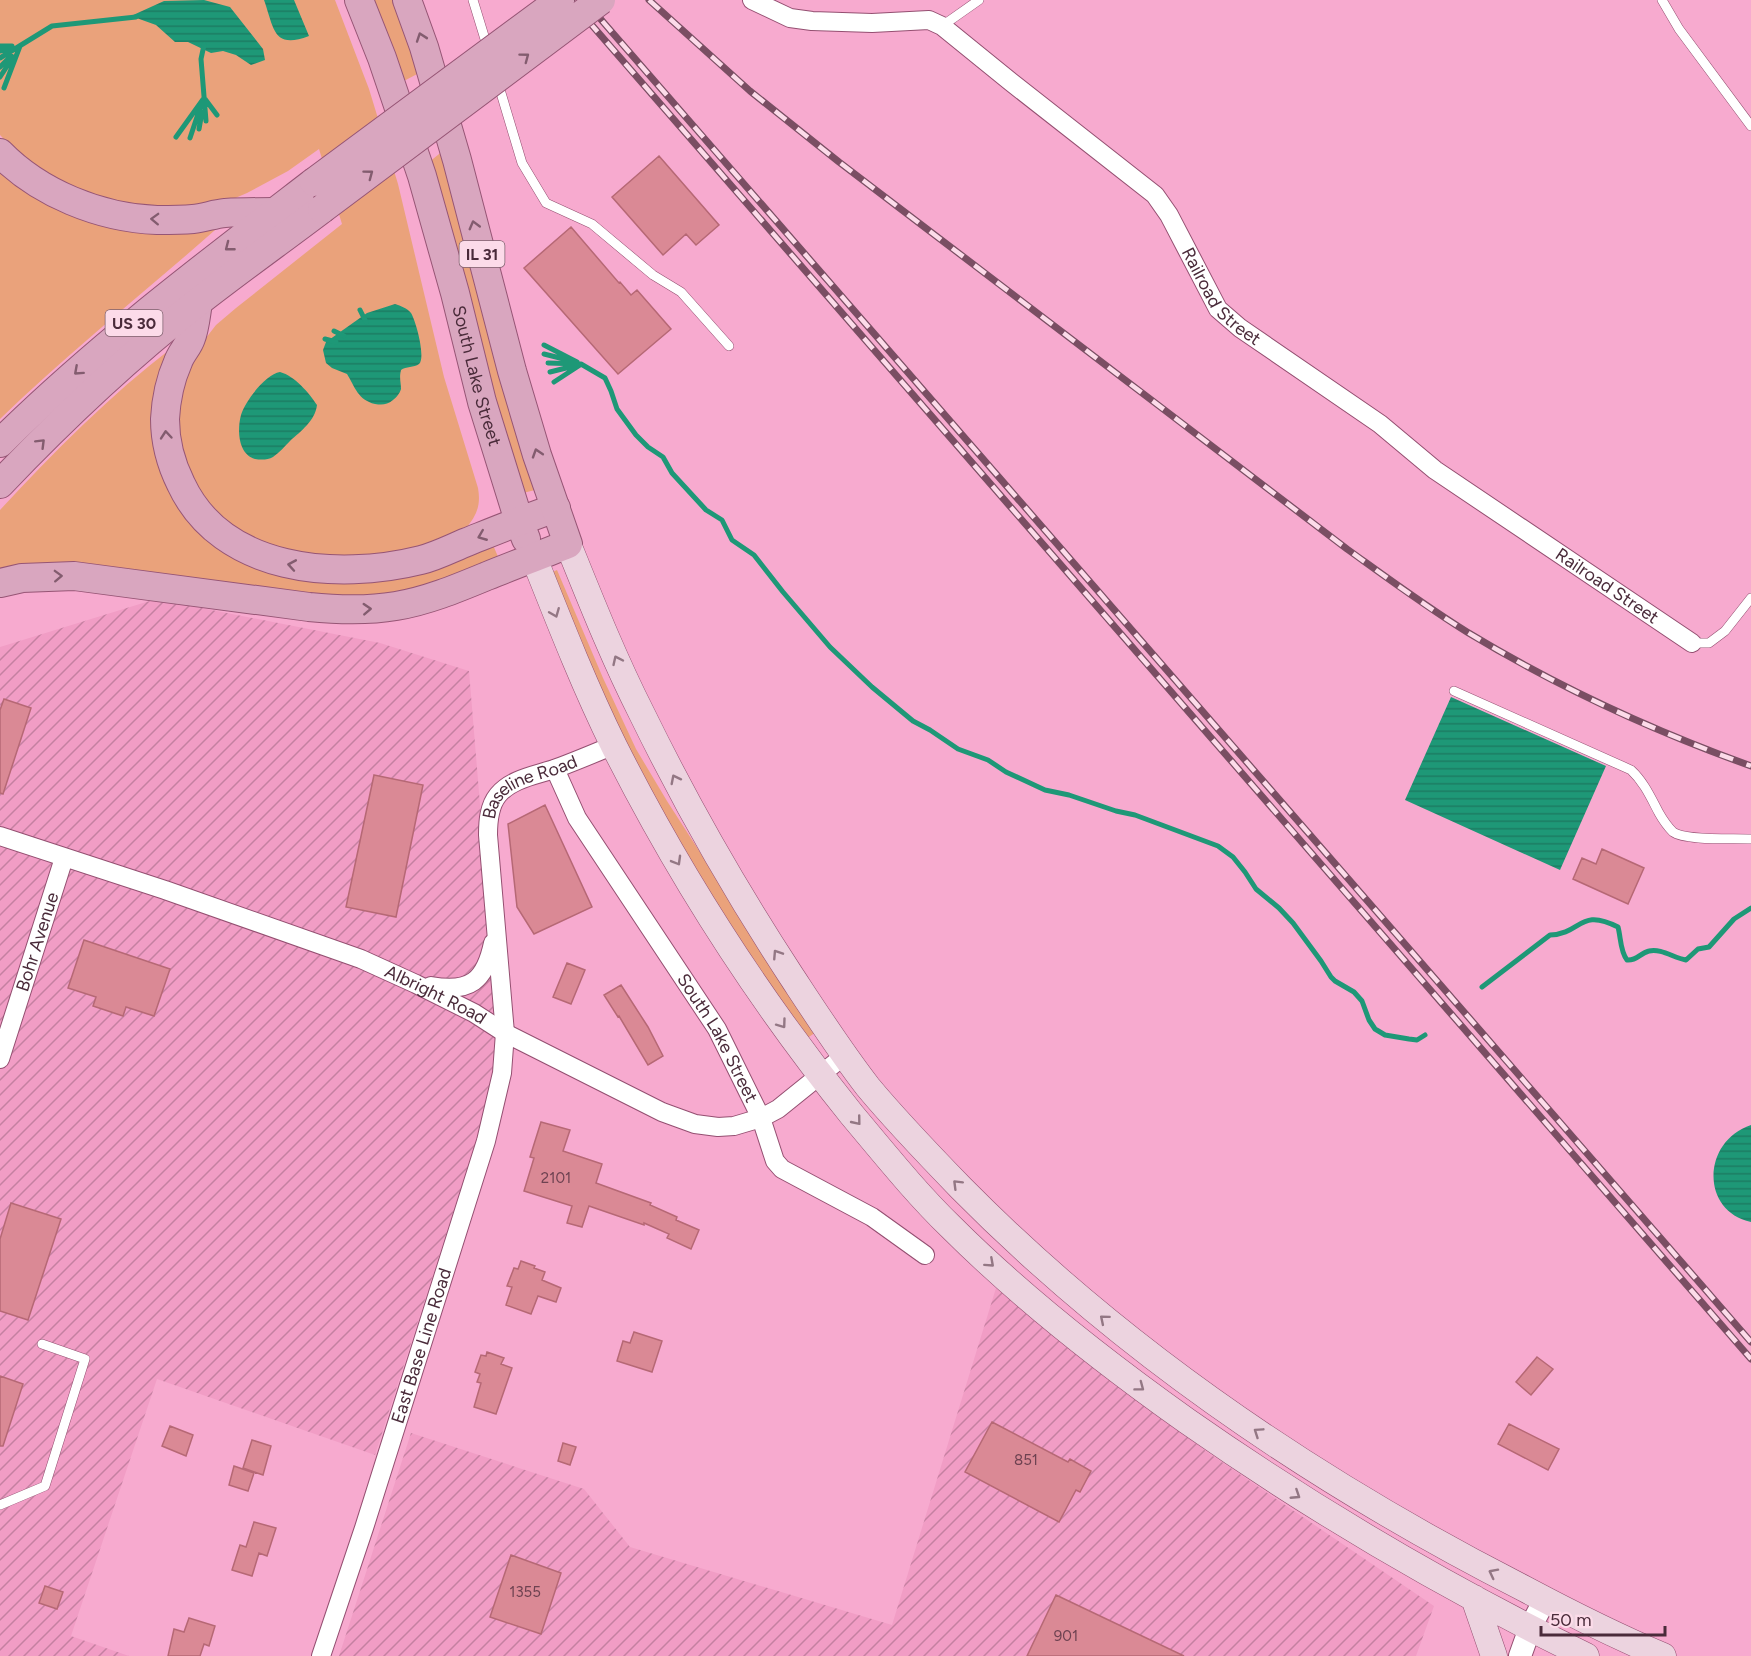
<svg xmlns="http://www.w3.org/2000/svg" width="1751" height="1656" font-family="Figtree,sans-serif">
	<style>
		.industrial { fill: url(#industrial-furrows) }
		.grass { fill: #eaa27b }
		.water { fill: url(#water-rules) }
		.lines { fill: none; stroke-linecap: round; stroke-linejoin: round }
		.stream { stroke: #1e9877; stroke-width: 5 }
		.building { fill: #da8995; stroke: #b66875; stroke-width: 1.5 }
		.service-casing { stroke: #944f71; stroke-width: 10 }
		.minor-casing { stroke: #944f71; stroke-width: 20 }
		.tertiary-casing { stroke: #944f71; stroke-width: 24 }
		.secondary-casing { stroke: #944f71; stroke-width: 27 }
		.primary-casing { stroke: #965575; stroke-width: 30 }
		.service { stroke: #fff; stroke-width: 9 }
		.minor { stroke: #fff; stroke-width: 18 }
		.tertiary { stroke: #fff; stroke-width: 22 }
		.secondary { stroke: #ecd3df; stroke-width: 26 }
		.primary { stroke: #d9a6bf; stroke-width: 28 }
		.rail-casing { stroke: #7a4e63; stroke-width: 7 }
		.rail { stroke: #fcdbe9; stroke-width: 4.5; stroke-dasharray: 14; stroke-linecap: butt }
		.primary-bridge-casing { stroke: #965575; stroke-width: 30; stroke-linecap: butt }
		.primary-bridge { stroke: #d9a6bf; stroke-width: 28 }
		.oneway { stroke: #835c6f }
		.oneway2 { stroke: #937784 }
		.labels { text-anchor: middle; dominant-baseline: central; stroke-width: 4.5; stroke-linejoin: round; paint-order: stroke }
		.number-label { font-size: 15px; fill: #6e4251 }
		.shield { fill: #fcdbe9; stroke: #7f606e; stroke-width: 1.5 }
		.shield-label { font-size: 16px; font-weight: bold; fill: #4a2b3a }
		.street-label { font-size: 18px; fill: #4a2b3a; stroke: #fcdbe9 }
	</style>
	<defs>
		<pattern id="industrial-furrows" width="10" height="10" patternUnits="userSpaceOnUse" patternTransform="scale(1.5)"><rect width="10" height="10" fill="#f19dc5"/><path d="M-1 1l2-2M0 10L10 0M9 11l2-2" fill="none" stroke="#c580a1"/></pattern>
		<pattern id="water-rules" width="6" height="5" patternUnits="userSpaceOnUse" patternTransform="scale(1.5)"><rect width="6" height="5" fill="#1e9877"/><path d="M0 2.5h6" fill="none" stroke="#1c7c63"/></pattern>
	</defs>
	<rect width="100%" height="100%" fill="#f7aacf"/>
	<path class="industrial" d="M156,599L380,643L469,671L497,1011L498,1073L375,1455L157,1379L71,1636L129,1656H0V647Z
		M996,1288L1207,1452L1434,1606L1416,1656H339L411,1433L584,1489L630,1547L892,1625Z"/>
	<path class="grass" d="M0,0H335L369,89L398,184L444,377L478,488C481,505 477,516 465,529L464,528L425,547L374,558L298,554L242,535L213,510L192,480L178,443L179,394L202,343L216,325L236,308L342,224L319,149L288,171L247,193L233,199L183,208L120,204L53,179L16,152L0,135Z
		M371,0H395L421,72L402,82Z
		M444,150L535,490L523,493L428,163Z
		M0,165L24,185L223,223C149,289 71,350 0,419Z
		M173,347L161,459L275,570L493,545L499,559L425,587L376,597L344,599L0,574V510C54,452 110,395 173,347Z
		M557,570L603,678L636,749L667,801L816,1032L806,1039L769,988L684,853L603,697L550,573Z"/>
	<path class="water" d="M204,0L230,7L263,49L265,60L251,65L236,55L223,51L211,53L188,42H175L156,25L131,16L164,1Z
		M264,0H294L309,36C273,50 274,28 264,0Z
		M395,304C401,306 407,308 411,313C416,321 426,358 419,364C414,368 406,366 401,370C399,378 401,382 401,389C400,393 396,398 393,400C387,405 382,405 375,404C358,400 355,387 347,374L332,368L326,363L323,350L326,342L367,313Z
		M280,372C295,376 309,393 317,405C315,421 301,431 290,441C285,446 279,453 273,457C268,460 261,460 255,459C238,454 237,430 241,415C245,401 266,374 280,372Z
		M1451,697L1606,766L1560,870L1405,800Z
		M1751,1125V1222C1700,1211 1702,1141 1751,1125Z"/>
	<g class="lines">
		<path class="stream" d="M204,45L201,59L206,121
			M0,46H12
			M0,51L13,48
			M0,58L52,26L136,17
			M0,67L11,56
			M0,77L13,57
			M4,88L20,46
			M205,99L217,115
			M199,129L202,112
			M176,137L204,98
			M190,138L201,105
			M360,310L366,322
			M334,331L344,336
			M325,339L336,342
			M544,345L577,362
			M544,354L568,360
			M548,363L581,364L605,378L611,391L617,409L636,435L648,447L663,457L672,473L706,510L722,520L732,540L754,555L783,592L830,647L872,687L913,721L930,730L958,749L988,760L1006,772L1045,790L1069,795L1116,811L1135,815L1218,846L1233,857L1245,872L1256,889L1279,908L1293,923L1321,961L1331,977L1335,981L1354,992L1362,1001L1369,1020L1375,1029L1385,1035L1409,1039L1417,1040L1425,1035
			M550,372L574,366
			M554,382L580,365
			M1482,987L1550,935C1582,934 1579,907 1618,927C1621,938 1620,951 1627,960C1637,961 1640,953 1649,951C1661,948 1674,958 1686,960L1698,949L1709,947L1734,919L1751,908"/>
	</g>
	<path class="building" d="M659,156L719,225L696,245L686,234L663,255L612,197Z
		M571,227L619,283L620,282L631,295L637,290L671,329L618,374L524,268Z
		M4,699L31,708L3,794L0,793V710Z
		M374,775L423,785L396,917L346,907Z
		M545,805L592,907L534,934L517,907L508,824Z
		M1602,849L1644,868L1628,904L1573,879L1582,858L1596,864Z
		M84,940L170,969L154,1016L126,1007L123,1016L93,1006L96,997L68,988Z
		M567,963L585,970L571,1004L553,997Z
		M621,985L648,1027L663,1056L648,1065L619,1016L618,1017L604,995Z
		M541,1122L570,1130L563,1151L602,1164L596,1183L651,1203L650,1205L677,1217L676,1220L699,1230L691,1249L667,1238L669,1234L644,1223V1225L589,1206L582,1227L567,1223L572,1206L524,1191L534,1158L530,1157Z
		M11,1203L61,1219L28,1320L0,1311V1239Z
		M521,1261L535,1266L534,1268L545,1272L542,1280L561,1288L556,1302L538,1296L531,1314L506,1305L512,1287L507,1286L514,1268L518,1269Z
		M634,1332L662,1341L652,1372L617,1361L623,1341L630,1343Z
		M487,1352L504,1358L501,1364L512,1368L496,1414L474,1407L481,1383L477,1382L480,1374L475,1372L481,1355L486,1356Z
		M1537,1357L1553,1369L1531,1395L1516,1382Z
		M0,1376L23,1384L3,1446H0Z
		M992,1422L1068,1462L1070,1459L1091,1471L1080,1492L1076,1490L1059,1522L965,1472Z
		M1509,1424L1559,1449L1548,1470L1498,1444Z
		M170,1426L193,1435L186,1456L162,1446Z
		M252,1440L271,1446L263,1475L243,1468Z
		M563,1443L576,1447L570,1465L558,1461Z
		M234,1466L254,1473L248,1491L229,1485Z
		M254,1522L276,1528L267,1556L259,1553L252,1576L232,1570L240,1545L246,1547Z
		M511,1555L561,1573L541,1634L490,1617Z
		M45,1586L63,1592L57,1609L39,1603Z
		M1056,1595L1184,1656H1027Z
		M189,1618L215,1626L209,1646L204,1644L200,1656H168L174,1629L184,1632Z"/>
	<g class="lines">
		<g class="service-casing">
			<path id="service" d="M473,0L488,49
				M1662,0L1679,29L1751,126
				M942,26L979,0
				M498,83L522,163L546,203L592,224L653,275L681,292L729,346
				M1692,643H1709L1725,631L1751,598
				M1454,691L1631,770C1644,782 1651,798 1659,813C1663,820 1667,826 1673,832C1685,841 1734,838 1751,839
				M0,1505L45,1486L85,1359L42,1344"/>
		</g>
		<g class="minor-casing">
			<g id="minor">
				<path id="s1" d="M752,0L790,18L812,21L872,23L929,20L942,26L1011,82L1155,195L1169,215L1218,309L1240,328L1380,424L1435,470L1692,643"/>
				<path id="s2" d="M555,769L577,818L717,1029L761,1118L775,1161L782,1169L872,1217L925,1255"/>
				<path id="s3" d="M0,836L165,890L361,959L416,984L474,1013L505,1033L662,1112L695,1124L718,1127L734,1126L761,1118L778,1109L845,1055"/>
				<path d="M431,986C470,993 485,981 493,943"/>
				<path id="s4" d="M0,1059L64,858"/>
				<path id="s5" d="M321,1656L364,1528L486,1141L502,1073L505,1033L488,835C488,821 489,806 498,795C512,778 538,775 557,768C576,761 595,753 614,745"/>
			</g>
		</g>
		<g class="tertiary-casing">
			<path id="tertiary" d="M1520,1656L1530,1628L1545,1599"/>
		</g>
		<g class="secondary-casing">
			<path id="secondary" d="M568,544C591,601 614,659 642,714C686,804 735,890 790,974C815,1012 840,1051 868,1087C897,1122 929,1155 961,1188C1124,1353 1319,1484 1525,1589C1570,1613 1616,1636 1663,1656
				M534,558C559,621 584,685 614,746C680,877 760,1001 852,1115C884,1153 915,1192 951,1227C1023,1299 1104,1362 1187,1421C1314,1510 1447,1588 1586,1656
				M1474,1598L1494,1656"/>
		</g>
		<g class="primary-casing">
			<g id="primary">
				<path id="s6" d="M359,0L382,58L422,176L455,293L482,402L519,521L526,539"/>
				<path d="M0,153C39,193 100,218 157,220C169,220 182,220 193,219C204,218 214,214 225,213C242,212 259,212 276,212"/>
				<path d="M198,303C196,314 195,328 191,338C188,347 181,353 178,362C170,380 166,400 165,419C165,442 171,464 181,484C222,572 337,581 421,560C437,556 452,548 467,542C497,530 526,518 556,508"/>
				<path d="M0,443C97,347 206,265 314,182"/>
				<path d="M0,484C60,421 129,356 198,302C239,270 281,240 322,209"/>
				<path d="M0,583L22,578L74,576L309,607C339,610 367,611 396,606C427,601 458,588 487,576C514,565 541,555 568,544L537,455L512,371L457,160L424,47L407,0"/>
			</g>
		</g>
		<use href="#service" class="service"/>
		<use href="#minor" class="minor"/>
		<use href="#tertiary" class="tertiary"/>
		<use href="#secondary" class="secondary"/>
		<use href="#primary" class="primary"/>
		<g class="rail-casing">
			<path id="rail" d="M570,0L1751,1359
				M584,0L1751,1342
				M649,0L750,91L839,162L1347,549C1386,577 1425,606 1467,632C1558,687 1651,730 1751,766"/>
		</g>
		<use href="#rail" class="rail"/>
		<g class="primary-bridge-casing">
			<path id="primary-bridge" d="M314,182L560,0
				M322,209L601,0"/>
		</g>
		<use href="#primary-bridge" class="primary-bridge"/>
	</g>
	<defs><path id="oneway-chevron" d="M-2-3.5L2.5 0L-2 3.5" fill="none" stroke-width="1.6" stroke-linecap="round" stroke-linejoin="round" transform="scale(1.5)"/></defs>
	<g class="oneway">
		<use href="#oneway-chevron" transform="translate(421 37) rotate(-109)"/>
		<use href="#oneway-chevron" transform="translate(525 57) rotate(-37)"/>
		<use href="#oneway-chevron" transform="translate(369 174) rotate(-37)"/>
		<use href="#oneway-chevron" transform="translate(155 219) rotate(-178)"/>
		<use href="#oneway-chevron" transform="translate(474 225) rotate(-105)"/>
		<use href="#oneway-chevron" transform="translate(229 247) rotate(142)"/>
		<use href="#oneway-chevron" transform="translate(78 371) rotate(138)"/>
		<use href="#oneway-chevron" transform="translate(166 435) rotate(-95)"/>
		<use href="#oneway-chevron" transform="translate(41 443) rotate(-45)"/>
		<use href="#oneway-chevron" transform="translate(537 453) rotate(-108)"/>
		<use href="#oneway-chevron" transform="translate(482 536) rotate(158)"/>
		<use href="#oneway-chevron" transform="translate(292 565) rotate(-170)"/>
		<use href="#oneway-chevron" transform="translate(58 576) rotate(-2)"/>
		<use href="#oneway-chevron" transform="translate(367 609) rotate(-3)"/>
	</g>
	<g class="oneway2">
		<use href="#oneway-chevron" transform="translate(555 613) rotate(68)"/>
		<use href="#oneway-chevron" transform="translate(617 660) rotate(-115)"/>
		<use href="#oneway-chevron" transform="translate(675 779) rotate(-117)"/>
		<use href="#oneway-chevron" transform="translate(677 861) rotate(60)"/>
		<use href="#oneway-chevron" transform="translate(777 954) rotate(-123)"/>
		<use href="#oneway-chevron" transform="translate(782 1024) rotate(54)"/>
		<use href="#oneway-chevron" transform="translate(857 1121) rotate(51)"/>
		<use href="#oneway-chevron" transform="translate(957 1184) rotate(-135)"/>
		<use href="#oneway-chevron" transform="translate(990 1263) rotate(42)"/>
		<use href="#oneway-chevron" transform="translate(1104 1319) rotate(-140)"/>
		<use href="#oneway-chevron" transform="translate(1140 1387) rotate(37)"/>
		<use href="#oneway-chevron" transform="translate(1258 1432) rotate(-146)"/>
		<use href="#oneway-chevron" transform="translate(1296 1495) rotate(33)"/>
		<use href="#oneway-chevron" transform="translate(1493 1573) rotate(-153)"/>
	</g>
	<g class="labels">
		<g class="number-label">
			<text x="556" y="1178">2101</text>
			<text x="1026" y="1460">851</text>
			<text x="525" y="1592">1355</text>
			<text x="1066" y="1636">901</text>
		</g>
		<g class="shield">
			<rect x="459.5" y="241" width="45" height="26" rx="4.5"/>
			<rect x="105.5" y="310" width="57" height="26" rx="4.5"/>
		</g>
		<g class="shield-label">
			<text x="482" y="254">IL 31</text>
			<text x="134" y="323">US 30</text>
		</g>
		<g class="street-label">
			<text stroke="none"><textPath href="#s1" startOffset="590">Railroad Street</textPath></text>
			<text stroke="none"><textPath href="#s6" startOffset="394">South Lake Street</textPath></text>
			<text stroke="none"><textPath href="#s1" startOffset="1076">Railroad Street</textPath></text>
			<text stroke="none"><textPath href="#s5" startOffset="922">Baseline Road</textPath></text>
			<text stroke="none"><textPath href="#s4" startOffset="123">Bohr Avenue</textPath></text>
			<text stroke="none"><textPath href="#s3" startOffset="464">Albright Road</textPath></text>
			<text stroke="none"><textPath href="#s2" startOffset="315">South Lake Street</textPath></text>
			<text stroke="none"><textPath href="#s5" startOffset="326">East Base Line Road</textPath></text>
		</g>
	</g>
	<path d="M1541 1626v9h124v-9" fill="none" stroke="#4a2b3a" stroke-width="3"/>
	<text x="1550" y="1626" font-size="18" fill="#4a2b3a" stroke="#fcdbe9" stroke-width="4.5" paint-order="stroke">50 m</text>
</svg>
